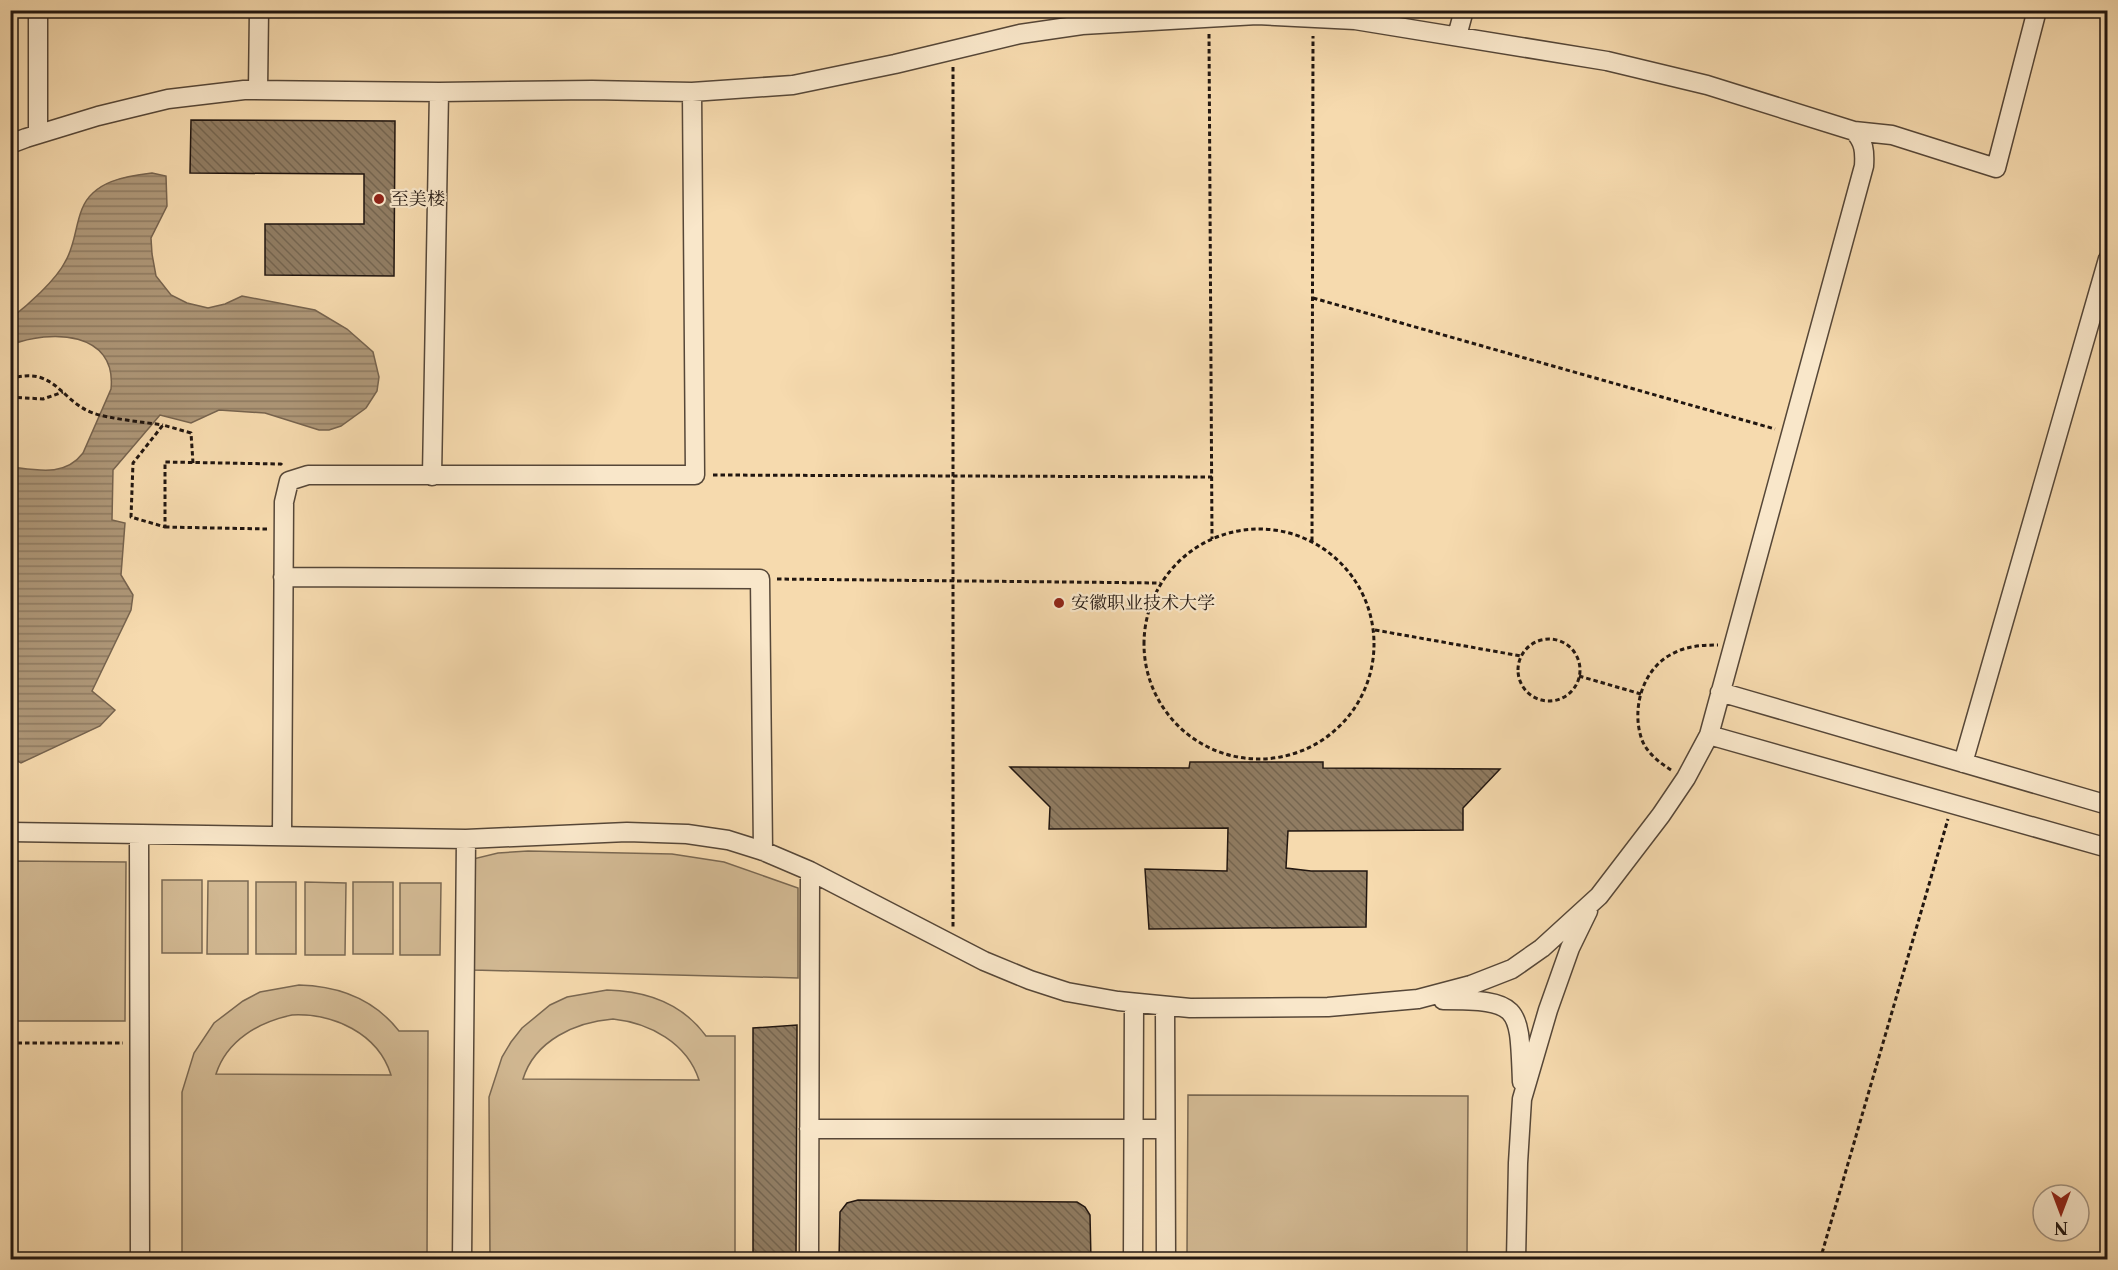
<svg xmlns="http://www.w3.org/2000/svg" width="2118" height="1270" font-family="'Libre Caslon Text','Noto Serif SC',serif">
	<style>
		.grass { fill: #d2b993; stroke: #7a6852; stroke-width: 1.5; fill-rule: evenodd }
		.water { fill: url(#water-rules); stroke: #76634e; stroke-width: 1.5 }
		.building { fill: url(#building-back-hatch); stroke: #211610; stroke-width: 1.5 }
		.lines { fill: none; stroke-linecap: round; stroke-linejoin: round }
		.minor-casing { stroke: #564738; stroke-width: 21 }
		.path { stroke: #211610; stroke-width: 3; stroke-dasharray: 4.5 3; stroke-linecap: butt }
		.minor { stroke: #f9e7ca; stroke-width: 18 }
		.poi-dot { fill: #8f2418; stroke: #f9e7ca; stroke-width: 2 }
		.labels { text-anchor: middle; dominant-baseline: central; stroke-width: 4.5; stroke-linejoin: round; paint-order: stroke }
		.poi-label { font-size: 18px; fill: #211610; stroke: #f9e7ca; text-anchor: start }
	</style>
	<defs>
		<pattern id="water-rules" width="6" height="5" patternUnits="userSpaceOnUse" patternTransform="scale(1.5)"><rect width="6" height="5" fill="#ae9778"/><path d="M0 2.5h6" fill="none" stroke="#8d7a61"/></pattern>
		<pattern id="building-back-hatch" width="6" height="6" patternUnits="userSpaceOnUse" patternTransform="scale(1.5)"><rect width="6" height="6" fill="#907c62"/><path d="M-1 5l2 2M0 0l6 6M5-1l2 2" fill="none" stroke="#75654f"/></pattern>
	</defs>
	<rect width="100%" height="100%" fill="#f6daae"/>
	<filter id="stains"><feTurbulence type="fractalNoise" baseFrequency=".00333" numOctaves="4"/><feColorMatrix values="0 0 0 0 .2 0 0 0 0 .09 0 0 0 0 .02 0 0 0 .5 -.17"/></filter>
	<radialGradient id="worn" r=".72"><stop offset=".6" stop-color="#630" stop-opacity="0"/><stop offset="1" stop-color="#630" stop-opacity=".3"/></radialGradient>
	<path class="grass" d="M528,851L672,854L724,862L798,888V978L473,970V859L498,853Z
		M11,861L126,862L125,1021H11Z
		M162,880H202V953H162Z
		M208,881H248V954H207Z
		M256,882H296V954H256Z
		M305,882L346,883L345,955H305Z
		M353,882H393V954H353Z
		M400,883H441L440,955H400Z
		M299,985C339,986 374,999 399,1031H428L427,1259H182V1092L194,1053L214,1023L243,1001L260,992ZM292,1015C333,1013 378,1033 391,1075L216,1074C227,1040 259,1022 292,1015Z
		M607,990C647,991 682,1003 706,1036H735V1259H490L489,1097L502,1057L511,1042L522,1028L550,1005L567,997ZM613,1019C650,1023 687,1043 699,1080L523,1079C535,1040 576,1022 613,1019Z
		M1188,1095L1468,1096L1467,1256L1187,1254Z"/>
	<path class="water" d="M152,173L166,176L167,206L151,238L152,254L156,276L171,295L187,303L208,308L225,304L242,296L315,310L347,329L373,352L379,377L377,391L366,408L341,426L329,430H319L265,413L219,410L191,423L160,415L113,470L112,520L125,523L121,575L133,595L131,610L92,691L115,710L100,726L21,763L10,757L11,467C37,470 65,477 83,453L111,389C117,331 50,329 11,345V318C27,306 56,280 65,262C75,246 75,226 82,209C93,181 126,176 152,173Z"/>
	<path class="building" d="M191,120L395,121L394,276L265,275V224H364V174L190,173Z
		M1190,762H1323V768L1500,769L1463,808V830L1288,831L1286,868L1311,871H1367L1366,927L1149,929L1145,869L1227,871L1228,828L1049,829L1050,807L1010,767L1189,768Z
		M797,1025L796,1260H753V1028Z
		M858,1200L1077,1202L1085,1207L1090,1215L1091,1260H839L840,1212L847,1203Z"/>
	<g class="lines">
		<g class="minor-casing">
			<path id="minor" d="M1457,36L1464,10
				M258,90L259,10
				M1854,131L1892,135L1996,168L2037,10
				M38,134V10
				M10,144L26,138L98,116L168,99L244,90L439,92L592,90L692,92L793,85L895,64L1020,34L1082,25L1257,15L1355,20L1607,61L1707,85L1854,131C1864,142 1865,151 1864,166L1709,735L1686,778L1661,815L1599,896L1542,948L1512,969L1471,985L1418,999L1328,1007L1190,1008L1118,1001L1067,992L1030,980L984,961L810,871L763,851L728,840L687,834L627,832L466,839L10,832
				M432,476L439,92
				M283,577L760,579L763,851
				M1720,692L2108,805
				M1709,735L2108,848
				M1963,763L2108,259
				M139,834L140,1260
				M282,836L284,502L289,481L308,475H695L692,92
				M1443,1000C1522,1000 1519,1007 1522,1082
				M1165,1006L1166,1260
				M809,1129H1165
				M462,1260L466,839
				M809,1260L810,871
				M1133,1260L1134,1003
				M1516,1260L1518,1163L1522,1099L1548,1010L1570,948L1588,911"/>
		</g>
		<path class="path" d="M1209,34L1212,539
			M953,67V927
			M1313,298L1775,429
			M10,379C55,365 60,401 93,413C110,419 143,422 163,425
			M10,397L43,399L63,392
			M193,463L191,433L163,425L133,463L131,517L165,527V462L281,464L283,466
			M713,475L1212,477
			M165,527L267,529
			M1144 644a115 115 0 1 1 230 0a115 115 0 1 1-230 0Z
			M1312,541L1313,36
			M777,579L1160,583
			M1375,630L1521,656
			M1518 670a31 31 0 1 1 62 0a31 31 0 1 1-62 0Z
			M1579,676L1641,694
			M1671,770C1660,763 1647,753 1642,740C1631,710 1642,669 1672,654C1686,646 1702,645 1718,645
			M10,1043H123
			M1820,1260L1948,819"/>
		<use href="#minor" class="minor"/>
	</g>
	<g class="poi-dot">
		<circle cx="379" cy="199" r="6"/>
		<circle cx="1059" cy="603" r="6"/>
	</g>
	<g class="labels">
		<g class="poi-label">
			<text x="391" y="199">至美楼</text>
			<text x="1071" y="603">安徽职业技术大学</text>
		</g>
	</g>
	<rect width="2118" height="1270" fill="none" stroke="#f6daae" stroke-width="36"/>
	<rect x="12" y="12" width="2094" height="1246" fill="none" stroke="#211610" stroke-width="3"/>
	<rect x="18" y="18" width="2082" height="1234" fill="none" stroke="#211610" stroke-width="1.5"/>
	<g transform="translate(2061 1213) rotate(180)"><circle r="28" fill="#f9e7ca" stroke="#a39380" stroke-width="1.5"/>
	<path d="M0-4.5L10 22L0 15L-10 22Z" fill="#8f2418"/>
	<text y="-9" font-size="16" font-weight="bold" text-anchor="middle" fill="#211610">N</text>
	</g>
	<rect width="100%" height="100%" filter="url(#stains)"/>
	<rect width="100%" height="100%" fill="url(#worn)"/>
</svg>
